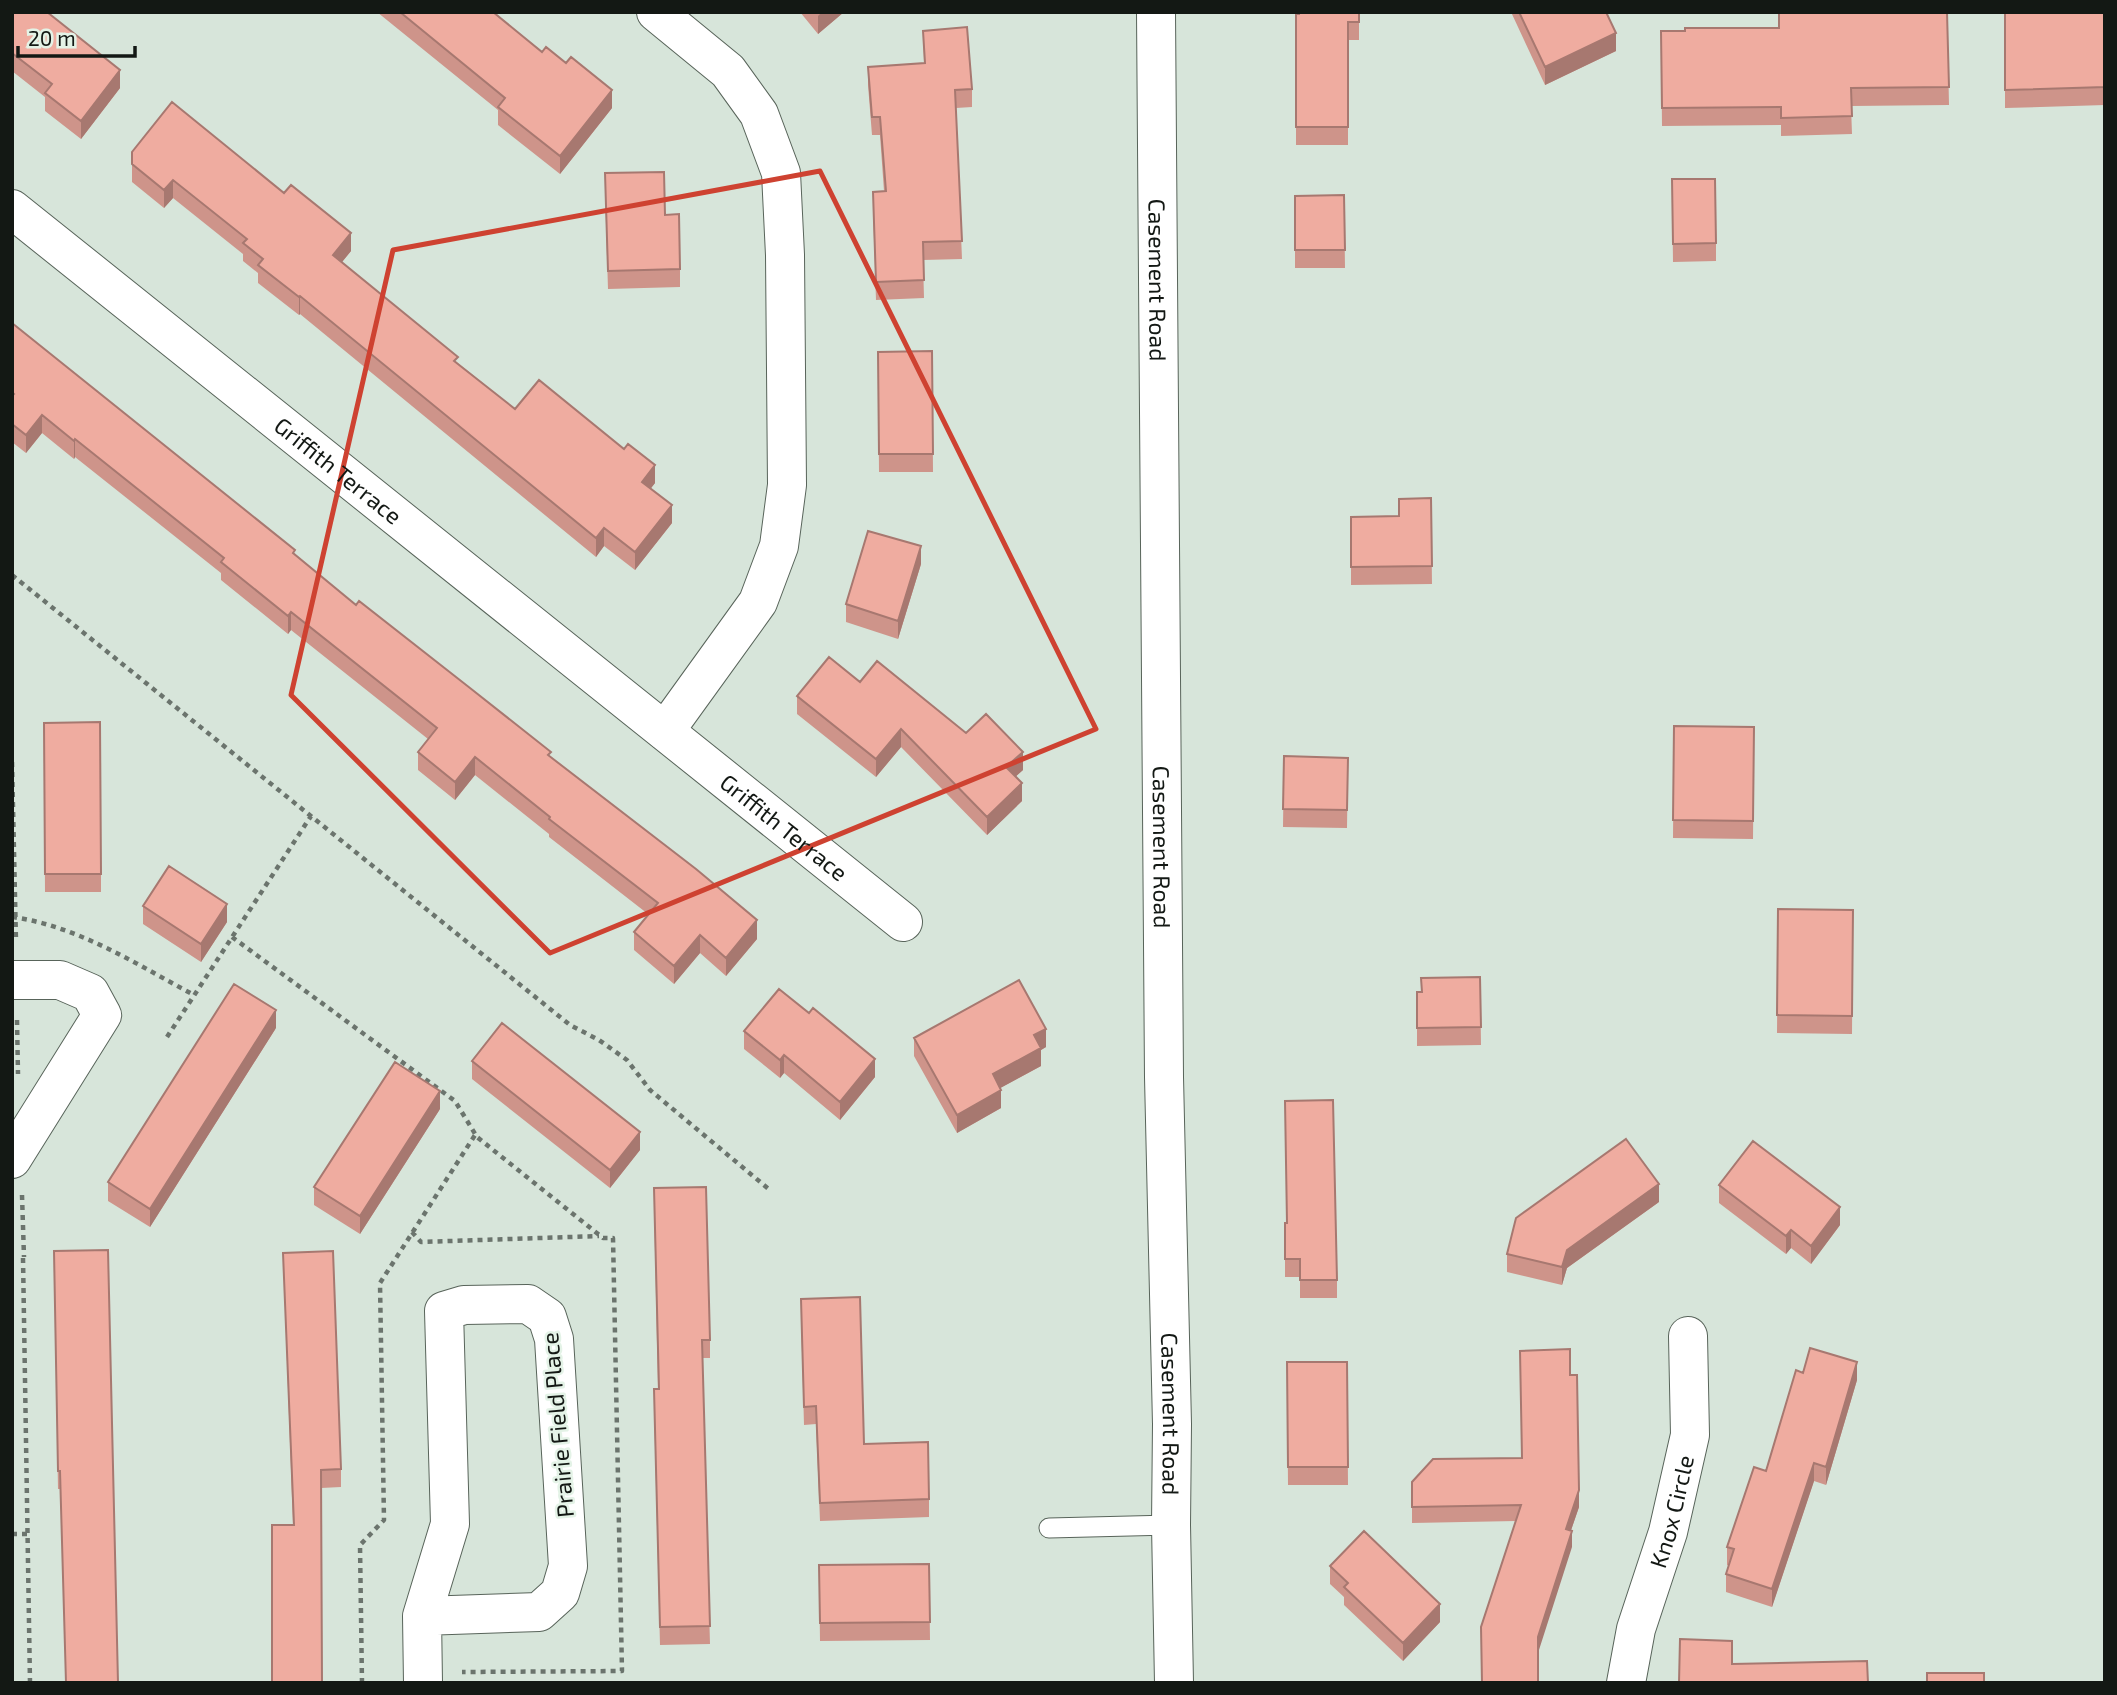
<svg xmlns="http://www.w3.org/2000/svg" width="2117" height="1695" font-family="'Exo 2',sans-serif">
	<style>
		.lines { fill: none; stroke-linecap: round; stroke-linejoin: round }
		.lane-casing { stroke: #58645a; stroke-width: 21 }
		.street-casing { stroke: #58645a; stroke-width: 40 }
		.secondary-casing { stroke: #58645a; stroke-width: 40 }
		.path { stroke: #6b746d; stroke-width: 4.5; stroke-dasharray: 5 5; stroke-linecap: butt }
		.lane { stroke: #fff; stroke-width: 19 }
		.street { stroke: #fff; stroke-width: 38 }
		.secondary { stroke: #fff; stroke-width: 38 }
		.wall { fill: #ce948a }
		.shaded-wall { fill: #a77870 }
		.building { fill: #efaca0; stroke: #a77870; stroke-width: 2 }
		.marked { fill: none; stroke: #ce4231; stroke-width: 5; stroke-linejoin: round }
		.labels { text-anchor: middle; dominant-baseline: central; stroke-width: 5; stroke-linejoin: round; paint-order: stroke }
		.street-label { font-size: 23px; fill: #131814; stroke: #e4f3e7 }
	</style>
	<rect width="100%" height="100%" fill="#d7e5da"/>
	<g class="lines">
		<g class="lane-casing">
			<path id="lane" d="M1049,1528L1171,1525"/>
		</g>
		<g class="street-casing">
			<g id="street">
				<path d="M656,12L728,71L759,114L781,173L785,255L787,485L779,546L758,602L665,731"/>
				<path id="s1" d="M12,209L903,922"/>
				<path d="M12,980H60L90,993L102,1015L12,1159"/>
				<path d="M422,1616L539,1612L560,1593L568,1566L554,1339L547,1317L528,1304L464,1305L444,1311L450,1524L422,1616L423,1683"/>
				<path id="s2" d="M1626,1683L1636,1629L1668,1532L1690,1435L1688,1336"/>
			</g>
		</g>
		<g class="secondary-casing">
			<g id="secondary">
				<path id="s3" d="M1156,12L1164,1077L1172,1424L1171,1525L1174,1683"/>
			</g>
		</g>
		<path class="path" d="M12,575L570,1025L599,1040L627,1060L650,1090L771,1191
			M12,762L16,941
			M12,917C78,926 136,964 194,995
			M232,937L455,1101L477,1137L603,1238H613L622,1671L462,1672
			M17,1020L18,1074
			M167,1037L311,816
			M22,1195L24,1257
			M412,1232L421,1242L599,1236
			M23,1258L30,1683
			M12,1534H28
			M362,1683L360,1545L384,1520L380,1283L475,1135"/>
		<use href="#lane" class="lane"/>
		<use href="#street" class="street"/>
		<use href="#secondary" class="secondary"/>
	</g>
	<path class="wall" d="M12,12L120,88L81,139L45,111V97L12,71Z
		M377,12H493L612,108L560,174L498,125V110Z
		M800,12H844L818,34Z
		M1359,12V40H1348V145H1296V14Z
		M1511,12H1606L1616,51L1545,85Z
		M1947,12L1949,105L1851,106L1852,134L1781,136V125L1662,126L1661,31L1779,28Z
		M2005,12H2105V105L2005,108Z
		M923,31L972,89V107L956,108L962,259L923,260L924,298L876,300L873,210L884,191L880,135H872L868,85V67L924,63Z
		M132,152L351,251L342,262L458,363L515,409L655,483L650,489L672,523L635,570L604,546L596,557L300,314L299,315L258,283V273L243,261V254L173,198L164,208L132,182Z
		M1672,179L1716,243V261L1673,262Z
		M605,192L665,215L680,269V287L608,289Z
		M1344,195L1345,268H1295V196Z
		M12,323L356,605L551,757L757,939L726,976L700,953L674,984L634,950V932L648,914L549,837V834L475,775L455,800L418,770V752L428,739L291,630L288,634L221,580V573L75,457L74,459L42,433L26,453L12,442Z
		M932,351L933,472H879L878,352Z
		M1431,498L1432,584L1351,585V517L1399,516Z
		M921,564L898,639L846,622V604Z
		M860,682L966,733L1023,770L1016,776L1022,801L987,835L901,747L876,777L797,714V696Z
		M44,723L101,874V892H45Z
		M1674,726L1754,727L1753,839L1673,838Z
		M1284,756L1348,758L1347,828L1283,827Z
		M143,906L227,922L201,962L143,924Z
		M1778,909L1853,910L1852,1034L1777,1033Z
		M1480,977L1481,1045L1417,1046V992H1421Z
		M809,1013L875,1077L840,1120L784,1073L780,1078L744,1049V1031Z
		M276,1028L150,1227L108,1201V1182Z
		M914,1038L1046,1047L1041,1050V1066L1000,1088L1001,1108L957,1133L914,1056Z
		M472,1061L640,1150L610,1188L472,1079Z
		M440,1109L360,1234L314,1205V1187Z
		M1719,1185L1840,1225L1811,1264L1791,1248L1786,1254L1719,1203Z
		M1659,1202L1567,1268L1562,1285L1507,1272V1254Z
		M654,1206L710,1340V1358H702L710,1644L660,1645L654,1407L658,1389Z
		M1285,1223H1287L1337,1280V1298H1300V1277H1285Z
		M54,1251L60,1489H58Z
		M283,1253L341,1469V1487L321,1488L322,1683L293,1525Z
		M801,1317L864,1444L929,1499V1517L820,1521L816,1424L804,1425Z
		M1287,1362H1347L1348,1485H1288Z
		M1803,1373L1857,1380L1826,1485L1814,1481L1772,1607L1726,1592V1574L1729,1566L1727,1565V1547L1766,1471Z
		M1570,1375L1579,1507L1571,1530L1572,1547L1516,1521L1412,1523V1482L1522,1458Z
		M929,1564L930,1640L820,1641L819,1565Z
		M1330,1566L1440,1622L1403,1661L1344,1605V1597L1330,1584Z"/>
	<path class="shaded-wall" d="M822,12H844L818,34V16Z
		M1616,33V51L1545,85V67Z
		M120,70V88L81,139V121Z
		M612,90V108L560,174V156Z
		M173,180V198L164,208V190Z
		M351,233V251L333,273V255Z
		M300,296V314L299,315V297Z
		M42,415V433L26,453V435Z
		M75,439V457L74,459V441Z
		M655,465V483L642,500V482Z
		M672,505V523L635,570V552Z
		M604,528V546L596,557V538Z
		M921,546V564L898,639V621Z
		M291,612V630L288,634V616Z
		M901,729V747L876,777V759Z
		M1023,752V770L1006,785V767Z
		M475,757V775L455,800V782Z
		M1022,783V801L987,835V817Z
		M227,904V922L201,962V944Z
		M757,920V939L726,976V958Z
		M700,935V953L674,984V966Z
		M276,1010V1028L150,1227V1209Z
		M1046,1029V1047L1041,1050V1066L993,1092V1074L1034,1035Z
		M784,1055V1073L780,1078V1060Z
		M875,1059V1077L840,1120V1102Z
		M1001,1090V1108L957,1133V1115Z
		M440,1091V1109L360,1234V1216Z
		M640,1132V1150L610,1188V1170Z
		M1659,1184V1202L1567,1268L1562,1285V1267L1567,1250Z
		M1840,1207V1225L1811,1264V1246Z
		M1791,1230V1248L1786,1254V1236Z
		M1857,1362V1380L1826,1485V1467Z
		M1814,1463V1481L1772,1607V1589Z
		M1579,1490V1507L1566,1545V1529Z
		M1572,1531V1547L1538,1653V1637Z
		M1440,1604V1622L1403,1661V1643Z"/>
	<path class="building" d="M12,12H47L120,70L81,121L45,93L52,84L12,53Z
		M400,12H493L542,52L546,47L566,63L571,57L612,90L560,156L498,107L505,98Z
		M1299,12H1359V22H1348V127H1296V14H1299Z
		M1519,12H1606L1616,33L1545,67Z
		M1779,12H1947L1949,87L1851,88L1852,116L1781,118V107L1662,108L1661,31H1685V28H1779Z
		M2005,12H2105V87L2005,90Z
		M967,27L972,89L955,90L962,241L923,242L924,280L876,282L873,192L886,191L880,117H872L868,67L925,63L923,31Z
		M172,102L284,193L291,185L351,233L333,255L458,357L454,361L515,409L539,380L624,449L628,444L655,465L642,482L672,505L635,552L604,528L596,538L300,296L299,297L258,265L263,259L243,243L247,239L173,180L164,190L132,164V152Z
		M664,172L665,215L679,214L680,269L608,271L605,173Z
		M1672,179H1715L1716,243L1673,244Z
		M1344,195L1345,250H1295V196Z
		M12,323L295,550L293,553L356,605L359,601L470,688L551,752L548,755L696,869L757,920L726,958L700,935L674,966L634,932L658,903L549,819L550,817L475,757L455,782L418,752L437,728L291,612L288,616L221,562L224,558L75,439L74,441L42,415L26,435L12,424V396L14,394L12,392Z
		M932,351L933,454H879L878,352Z
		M1431,498L1432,566L1351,567V517L1399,516V499Z
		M868,531L921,546L898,621L846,604Z
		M829,657L860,682L877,661L966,733L986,714L1023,752L1006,767L1022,783L987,817L901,729L876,759L797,696Z
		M100,722L101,874H45L44,723Z
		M1674,726L1754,727L1753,821L1673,820Z
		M1284,756L1348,758L1347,810L1283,809Z
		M169,866L227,904L201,944L143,906Z
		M1778,909L1853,910L1852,1016L1777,1015Z
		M1480,977L1481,1027L1417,1028V992H1422L1421,978Z
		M1019,980L1046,1029L1034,1035L1041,1048L993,1074L1001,1090L957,1115L914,1038Z
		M234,984L276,1010L150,1209L108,1182Z
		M779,989L809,1013L813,1008L875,1059L840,1102L784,1055L780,1060L744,1031Z
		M502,1023L640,1132L610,1170L472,1061Z
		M395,1062L440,1091L360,1216L314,1187Z
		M1333,1100L1337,1280H1300V1259H1285V1223H1287L1285,1101Z
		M1626,1139L1659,1184L1567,1250L1562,1267L1507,1254L1516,1218Z
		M1753,1141L1840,1207L1811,1246L1791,1230L1786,1236L1719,1185Z
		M706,1187L710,1340H702L710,1626L660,1627L654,1389H659L654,1188Z
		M108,1250L118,1683H66L60,1471H58L54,1251Z
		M333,1251L341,1469L321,1470L322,1683H272V1525H294L283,1253Z
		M860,1297L864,1444L928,1442L929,1499L820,1503L816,1406L804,1407L801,1299Z
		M1810,1348L1857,1362L1826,1467L1814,1463L1772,1589L1726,1574L1734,1549L1727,1547L1754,1467L1766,1471L1796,1370L1803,1373Z
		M1570,1349V1375H1577L1579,1490L1566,1529L1572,1531L1538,1637V1683H1482L1481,1627L1521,1505L1412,1507V1482L1433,1459L1522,1458L1520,1351Z
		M1287,1362H1347L1348,1467H1288Z
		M1364,1531L1440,1604L1403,1643L1344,1587L1348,1583L1330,1566Z
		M929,1564L930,1622L820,1623L819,1565Z
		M1680,1639L1732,1641V1664L1867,1661L1868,1683H1679Z
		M1927,1673H1984V1683H1927Z"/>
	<path class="marked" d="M820,171L1096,729L550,953L291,695L393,250Z"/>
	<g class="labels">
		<g class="street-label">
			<text stroke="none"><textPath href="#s3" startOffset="268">Casement Road</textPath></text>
			<text stroke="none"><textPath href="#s1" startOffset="418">Griffith Terrace</textPath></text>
			<text stroke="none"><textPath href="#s1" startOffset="989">Griffith Terrace</textPath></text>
			<text stroke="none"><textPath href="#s3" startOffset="835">Casement Road</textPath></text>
			<text stroke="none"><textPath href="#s3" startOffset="1402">Casement Road</textPath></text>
			<text transform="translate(557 1425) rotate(-95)">Prairie Field Place</text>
			<text stroke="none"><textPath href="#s2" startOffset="178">Knox Circle</textPath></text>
		</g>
	</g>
	<rect width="2117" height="1695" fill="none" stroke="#131814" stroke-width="28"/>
	<path d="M18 46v10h117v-10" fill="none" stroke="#131814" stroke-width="3.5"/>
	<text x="28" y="46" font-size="21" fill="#131814" stroke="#e4f3e7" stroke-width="5" paint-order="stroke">20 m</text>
</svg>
